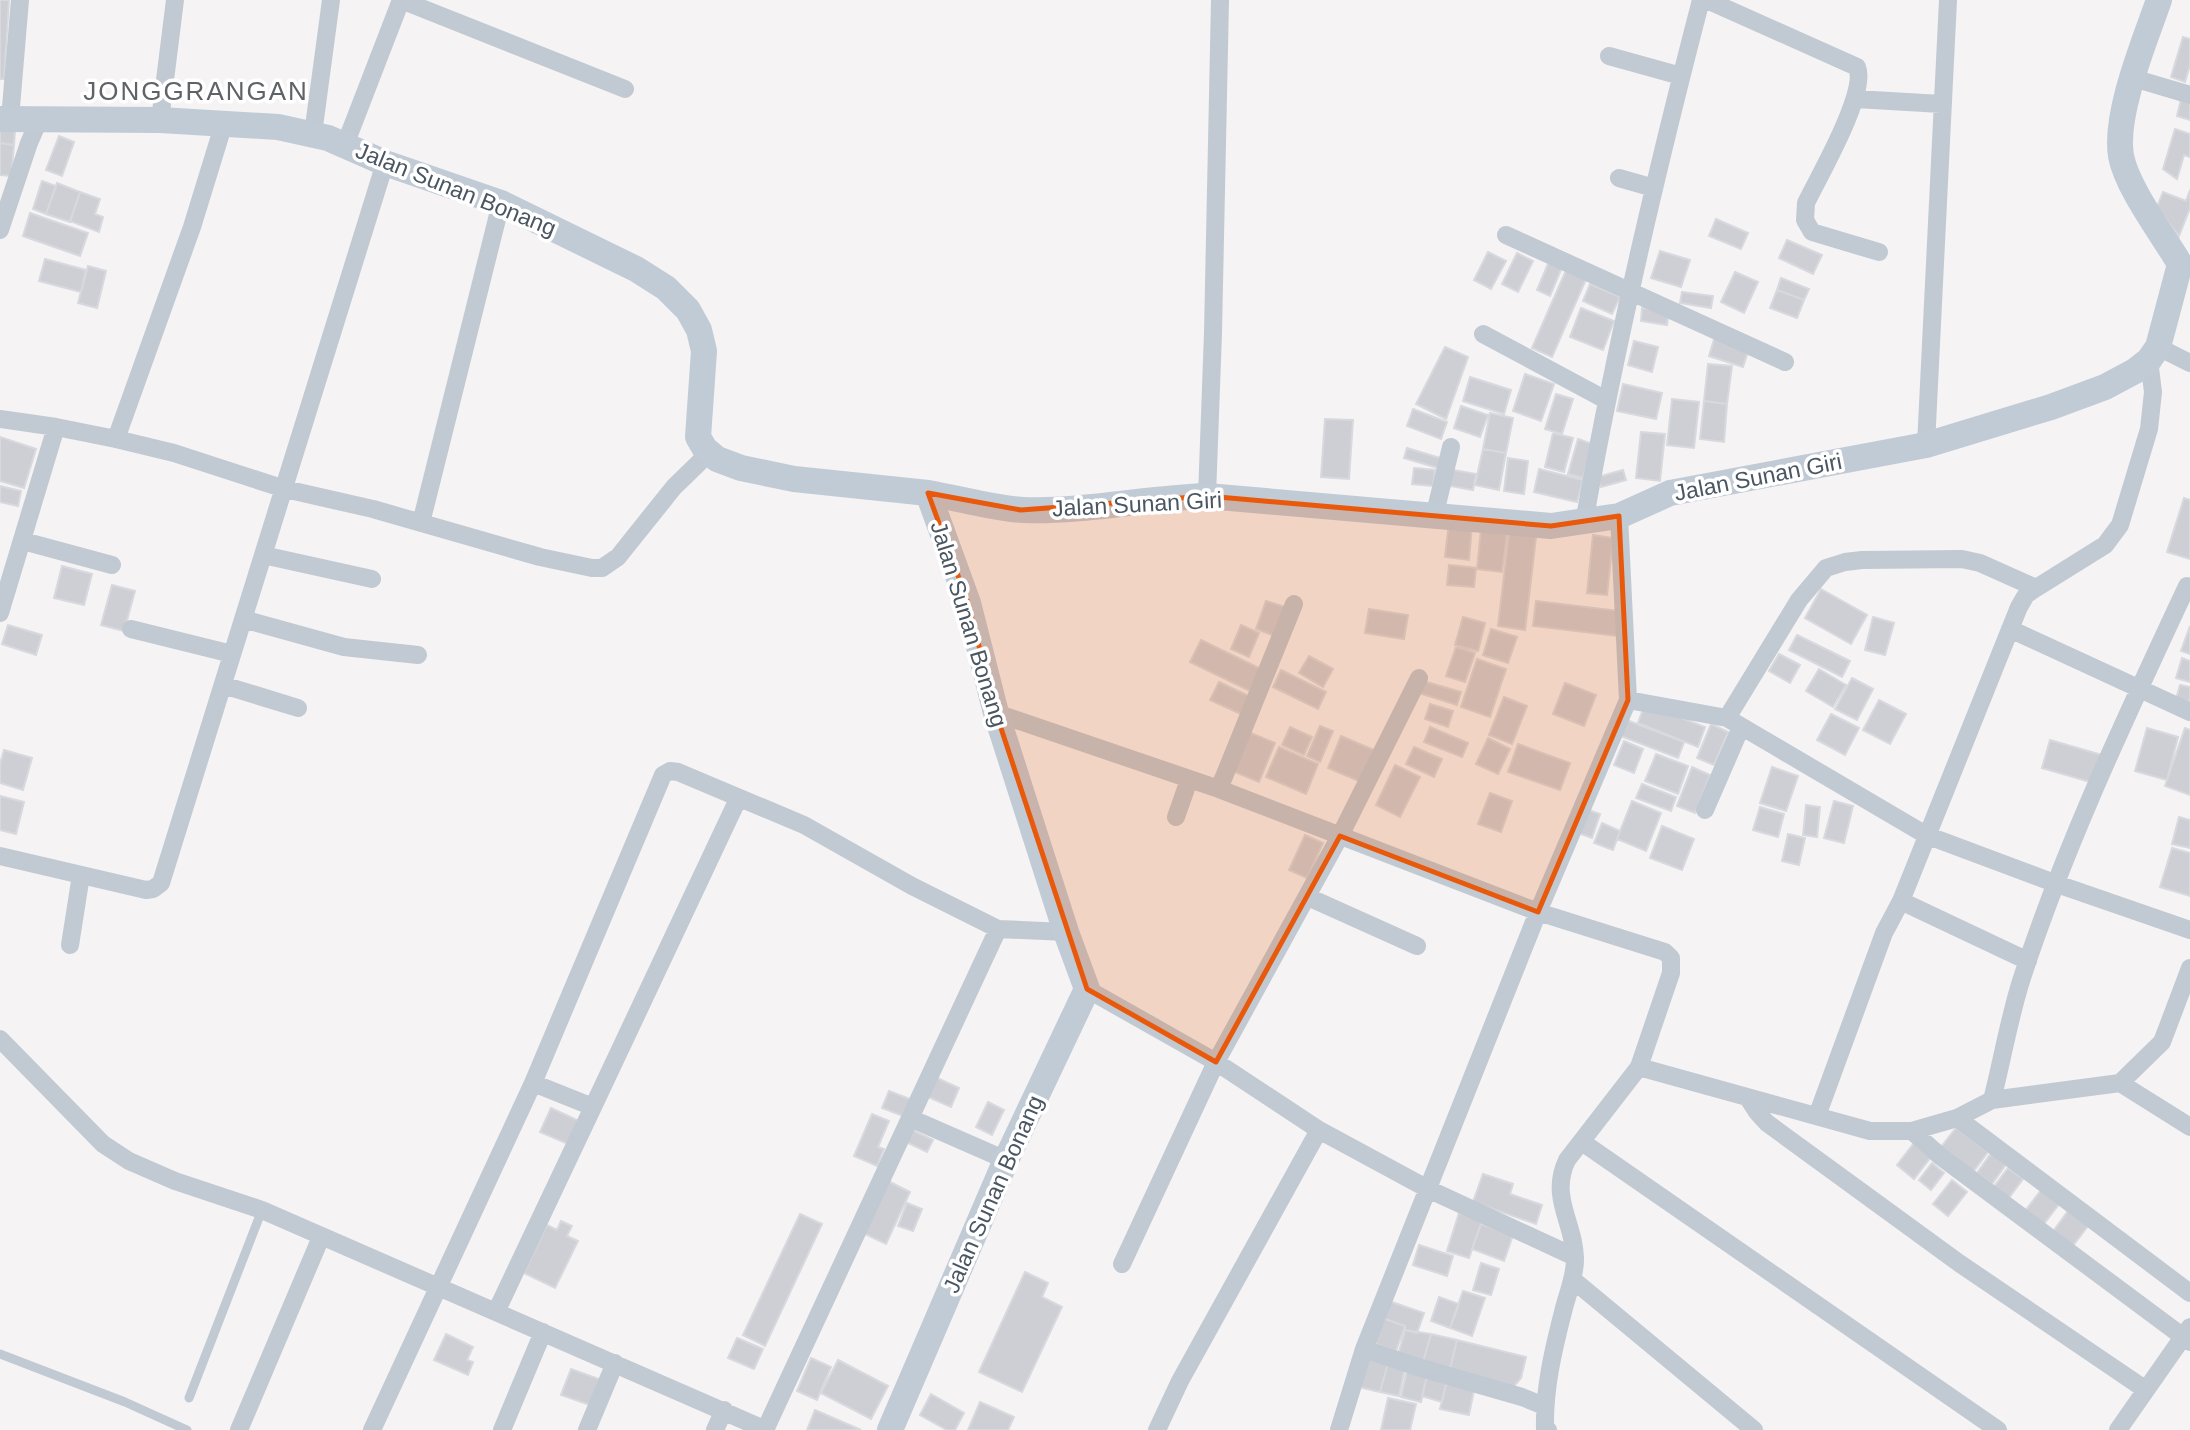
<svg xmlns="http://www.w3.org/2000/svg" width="2190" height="1430" font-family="Arial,sans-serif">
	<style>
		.building { fill: #cdcfd5; stroke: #d7d9de; stroke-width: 2 }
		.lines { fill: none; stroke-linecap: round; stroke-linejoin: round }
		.lane { stroke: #c1cad2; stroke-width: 9 }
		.street { stroke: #c1cad2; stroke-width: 18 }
		.secondary { stroke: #c1cbd6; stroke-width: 26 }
		.marked { fill: #e8590c; fill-opacity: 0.2; stroke: #e8590c; stroke-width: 5; stroke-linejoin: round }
		.labels { text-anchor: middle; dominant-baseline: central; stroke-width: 7; stroke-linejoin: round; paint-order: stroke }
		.street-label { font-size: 23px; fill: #4a5661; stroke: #fff }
		.quarter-label { font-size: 26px; letter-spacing: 2px; fill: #5f6368; stroke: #fff }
	</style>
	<rect width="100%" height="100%" fill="#f5f3f3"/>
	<path class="building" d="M0,0H9L4,79H0Z
		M2183,37L2190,39V65L2185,82L2171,77Z
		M2182,95L2190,97V120L2177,116Z
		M2175,129L2190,134V157L2184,155L2177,179L2163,169Z
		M0,130L15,131L14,145L0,143Z
		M59,136L74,142L62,176L46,170Z
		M0,143L14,145L11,176L0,175Z
		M42,181L56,186L46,214L33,209Z
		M57,183L80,192L70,222L46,214Z
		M2190,190V208L2179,236L2157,207L2163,192L2186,201Z
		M80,192L100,199L95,214L103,217L99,232L70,221Z
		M30,213L88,233L80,256L23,236Z
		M1716,219L1748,233L1741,249L1709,236Z
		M1787,240L1822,255L1813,274L1779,258Z
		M1660,251L1690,260L1681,287L1651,278Z
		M1488,252L1506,261L1491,289L1474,280Z
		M1517,253L1533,261L1518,292L1502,284Z
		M45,259L86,270L81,292L39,281Z
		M1550,259L1563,265L1550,296L1537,290Z
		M88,266L106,271L97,308L78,303Z
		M1567,268L1587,277L1552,357L1532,348Z
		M1735,272L1758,282L1744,313L1721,302Z
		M1781,278L1809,289L1804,300L1777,290Z
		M1590,284L1620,297L1612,314L1583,301Z
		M1777,290L1804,300L1797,318L1770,308Z
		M1682,292L1713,296L1711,308L1680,303Z
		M1581,308L1614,321L1603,350L1570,337Z
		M1642,308L1669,311L1667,325L1641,321Z
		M1715,336L1749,348L1743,367L1709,356Z
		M1634,341L1658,347L1652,372L1628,365Z
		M1445,347L1468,357L1446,419L1416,404Z
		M1708,364L1732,366L1727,404L1704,401Z
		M1525,374L1554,384L1541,421L1513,411Z
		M1470,377L1511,390L1504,414L1463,401Z
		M1623,384L1662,393L1656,419L1617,411Z
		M1556,394L1573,399L1562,434L1545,429Z
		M1672,399L1699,402L1694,448L1667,445Z
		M1704,401L1727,404L1724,442L1700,439Z
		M1461,406L1488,415L1480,437L1454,428Z
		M1413,409L1447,422L1441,439L1407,426Z
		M1490,413L1513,418L1506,453L1483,449Z
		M1325,419L1353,420L1349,479L1321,477Z
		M1641,432L1665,434L1660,481L1636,478Z
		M1553,433L1573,438L1564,472L1545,467Z
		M0,437L36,449L24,488L0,481Z
		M1578,439L1592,444L1583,478L1568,474Z
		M1407,448L1440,458L1438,468L1404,458Z
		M1483,449L1506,453L1499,490L1475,485Z
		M1508,458L1528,461L1524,494L1504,491Z
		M1414,468L1435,470L1433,486L1412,484Z
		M1448,469L1476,474L1473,490L1445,485Z
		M1539,469L1583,480L1577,502L1534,492Z
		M1623,470L1626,480L1601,487L1598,477Z
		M0,486L21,491L18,506L0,502Z
		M2184,498L2190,500V559L2167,552Z
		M1449,522L1472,525L1469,560L1445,557Z
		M1510,526L1537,529L1525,630L1498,626Z
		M1481,530L1507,533L1502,572L1477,569Z
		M1593,535L1613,538L1607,595L1587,593Z
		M1449,565L1476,568L1474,587L1447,585Z
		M62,566L92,574L84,605L54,598Z
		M112,585L135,591L124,631L101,625Z
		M1821,589L1867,615L1851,644L1805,618Z
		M1266,601L1285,607L1275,636L1256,629Z
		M1536,601L1620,611L1617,636L1533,626Z
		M1369,609L1408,615L1404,639L1365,633Z
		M1463,617L1485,623L1478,651L1455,645Z
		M1873,617L1894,623L1885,655L1865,650Z
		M8,625L42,635L36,655L2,644Z
		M1241,625L1259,633L1249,657L1231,649Z
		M2190,626V654L2181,651Z
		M1491,629L1517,637L1508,663L1483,655Z
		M1797,635L1850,661L1842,677L1789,650Z
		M1201,640L1261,669L1250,691L1190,662Z
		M1456,647L1475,653L1465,682L1446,676Z
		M1779,654L1800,665L1790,683L1769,671Z
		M1309,656L1333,669L1323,687L1299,673Z
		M2182,658L2190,661V682L2176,678Z
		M1477,659L1506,669L1490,717L1461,707Z
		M1819,669L1846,685L1833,707L1806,691Z
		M1281,670L1326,692L1318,709L1273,687Z
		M1852,678L1873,689L1857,720L1835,709Z
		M1423,681L1461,692L1457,705L1419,693Z
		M1219,682L1251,697L1243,715L1210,700Z
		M1565,683L1596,695L1584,726L1553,714Z
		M2180,685L2190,687V702L2176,699Z
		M1504,697L1527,706L1512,744L1489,735Z
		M1879,700L1906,714L1890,744L1863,730Z
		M1430,704L1453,711L1448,727L1425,719Z
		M1645,704L1705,727L1698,747L1638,723Z
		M1831,714L1859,728L1845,755L1817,740Z
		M1624,719L1684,742L1678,758L1618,735Z
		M1711,724L1728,732L1714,765L1697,758Z
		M1320,726L1333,731L1320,762L1307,756Z
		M1290,727L1312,737L1304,755L1282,745Z
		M1430,727L1468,743L1462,757L1424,742Z
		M2147,728L2178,737L2167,780L2135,771Z
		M2185,728L2190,730V795L2165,786Z
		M1246,731L1275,743L1259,782L1230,770Z
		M1341,736L1374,750L1361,782L1328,768Z
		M1488,738L1510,749L1498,774L1476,764Z
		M2050,740L2102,755L2094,783L2042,768Z
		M1624,741L1643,749L1634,773L1614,765Z
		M1518,744L1570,763L1560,790L1508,772Z
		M1279,747L1318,764L1306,794L1266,777Z
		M1414,747L1442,759L1434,777L1406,764Z
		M4,750L32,758L23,790L0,783V764Z
		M1656,754L1688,766L1678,794L1645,781Z
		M1395,765L1420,777L1400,817L1376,805Z
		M1692,767L1710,775L1695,813L1677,806Z
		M1772,767L1798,776L1786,811L1760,803Z
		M1642,784L1676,797L1671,811L1636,798Z
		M1490,793L1512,801L1501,832L1478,824Z
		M0,796L24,802L16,834L0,830Z
		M1632,801L1661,813L1646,851L1617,839Z
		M1834,801L1853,806L1844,843L1824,838Z
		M1806,805L1820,807L1817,837L1803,835Z
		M1760,807L1784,814L1778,837L1753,830Z
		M1586,809L1600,814L1592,838L1578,833Z
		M2179,817L2190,820V848L2172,844Z
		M1602,823L1620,831L1613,850L1594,843Z
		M1662,826L1694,839L1682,870L1650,858Z
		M1788,834L1805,838L1799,865L1782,861Z
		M1305,835L1323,843L1307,878L1289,870Z
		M2172,848L2190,853V896L2160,887Z
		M937,1078L959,1088L951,1107L928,1097Z
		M889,1091L910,1099L903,1116L882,1108Z
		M988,1102L1004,1110L992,1135L976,1127Z
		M551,1108L579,1121L568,1144L540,1132Z
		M872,1114L889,1121L878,1147L884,1149L877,1166L854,1156Z
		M1956,1128L1988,1152L1973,1172L1941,1147Z
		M910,1129L933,1140L927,1152L904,1141Z
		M1914,1143L1931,1157L1914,1179L1897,1165Z
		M1992,1152L2007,1163L1992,1184L1977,1173Z
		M1932,1163L1944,1173L1931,1190L1919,1180Z
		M2008,1168L2023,1179L2008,1199L1993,1188Z
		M1483,1174L1513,1184L1510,1194L1542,1205L1536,1224L1473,1202Z
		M1952,1180L1967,1192L1948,1216L1933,1204Z
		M888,1181L910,1192L886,1244L863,1233Z
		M2042,1189L2060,1203L2043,1225L2025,1211Z
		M907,1203L922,1209L913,1231L898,1226Z
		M2068,1211L2088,1226L2072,1247L2052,1233Z
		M1459,1213L1482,1221L1469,1258L1447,1251Z
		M800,1214L822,1224L765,1346L743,1335Z
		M561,1221L572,1226L567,1236L578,1241L555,1288L524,1273L547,1225L557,1230Z
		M1481,1224L1513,1235L1504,1261L1472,1249Z
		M1419,1245L1453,1256L1447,1276L1413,1265Z
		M1481,1263L1499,1269L1491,1295L1473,1290Z
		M1025,1272L1048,1283L1042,1297L1062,1307L1022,1392L979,1372Z
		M1463,1291L1485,1298L1472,1336L1450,1328Z
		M1439,1297L1459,1304L1450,1328L1431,1321Z
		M1389,1301L1424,1313L1417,1333L1405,1330V1326L1382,1318Z
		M1382,1318L1405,1326L1396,1351L1373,1343Z
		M1405,1330L1431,1334L1423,1362L1398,1355Z
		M446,1334L473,1347L467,1360L473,1362L468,1375L434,1360Z
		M1431,1334L1457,1340L1450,1369L1423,1362Z
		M737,1338L763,1349L754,1369L728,1358Z
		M1457,1340L1526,1357L1521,1378L1509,1392L1475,1385L1469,1415L1440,1409Z
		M1367,1357L1388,1363L1380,1392L1359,1387Z
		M811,1358L831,1367L817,1400L797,1391Z
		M838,1360L888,1386L871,1419L821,1393Z
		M1388,1363L1405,1368L1399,1396L1380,1392Z
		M571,1369L599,1379L590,1405L561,1395Z
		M1407,1370L1427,1376L1421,1402L1401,1397Z
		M1427,1376L1447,1381L1442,1402L1422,1396Z
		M931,1394L964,1413L955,1430H947L920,1415Z
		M1388,1398L1416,1404L1410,1430H1381Z
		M980,1402L1014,1417L1008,1430H968Z
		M815,1410L861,1430H807Z"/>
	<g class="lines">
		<path class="lane" d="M0,1354L125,1402L187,1430
			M189,1398L262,1210"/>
		<path class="street" d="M1707,0L1857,67C1868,92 1819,176 1806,203L1805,220L1812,232L1879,252
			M1609,56L1681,76
			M2133,78L2190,95
			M1856,99L1941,104
			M10,119L20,0
			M160,120L175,0
			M313,134L331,0
			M345,145L401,0L625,89
			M1619,178L1654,188
			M0,230L29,143L39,120
			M1506,235L1785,362
			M1483,334L1606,400
			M2158,347L2190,363
			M0,419L56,427L116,439L174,453L285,489L373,509L540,557L592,568H602L618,557L674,487L709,453
			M116,439L192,227L224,123
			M1926,445L1948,0
			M1207,496L1213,333L1220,0
			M1434,517L1451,447
			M421,523L501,203
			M1584,523C1615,347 1656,173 1701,0
			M23,541L112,565
			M263,555L372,579
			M0,613L56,427
			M243,619L344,647L418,655
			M131,629L232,654
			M2010,629L2190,712
			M223,685L298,708
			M1628,700L1727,718L1926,835L2057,884L2190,930
			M996,713L1219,789L1538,912L1665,952L1671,958V973L1639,1067
			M1727,718L1799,600L1826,568L1845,562L1862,560L1962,559L1980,563L2036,588
			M1219,789L1294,604
			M1705,810L1741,727
			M1176,817L1189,780
			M0,856L146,890L153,889L161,883L385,163
			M1308,897L1417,946
			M1901,901L2028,961
			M70,945L81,875
			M1087,989L1216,1062L1319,1130L1428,1189L1575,1257
			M0,1039L103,1144L129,1161L175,1181L262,1210L766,1430
			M2120,1083L2190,1127
			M1748,1098L1757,1112L1767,1123L1959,1263L2146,1390
			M1992,1100C2002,1061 2009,1019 2021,981C2065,845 2127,715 2187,586
			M593,1107L738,799
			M1817,1116L1884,933L1901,901L2019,607L2026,595L2036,588L2105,545L2120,525L2149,429L2153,392L2149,360
			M910,1118L1006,1160
			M1957,1118L2190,1293
			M1912,1131L1940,1156L2190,1342
			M1582,1142L1998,1430
			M1122,1264L1216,1062L1340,836L1419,678
			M1572,1279L1754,1430
			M496,1312L593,1107L533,1083L663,775L670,771L678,772L804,825L912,886L998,929L1066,932
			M1364,1349L1421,1368L1522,1397L1544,1406
			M239,1430L321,1237
			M372,1430L533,1083
			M502,1430L543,1332
			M587,1430L615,1363
			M715,1430L724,1410
			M765,1430L998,929
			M1157,1430L1180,1381L1319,1130
			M1339,1430L1364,1349L1538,912L1628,700L1619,516
			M1548,1430L1545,1429C1544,1389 1553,1351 1563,1312C1567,1295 1575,1277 1575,1260C1575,1223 1549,1198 1567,1160L1639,1067L1870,1131H1912L1957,1118L1992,1100L2120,1083L2162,1042L2190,968
			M2118,1430L2190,1327"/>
		<path class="secondary" d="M0,119L160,120L278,127L328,138L385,163L501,203L636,269L666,288L688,310L699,330L704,351L698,437L705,449L717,459L741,468L794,479L928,493L968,603L996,713L1066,932L1087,989L1006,1160L890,1430
			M928,493C958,498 995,509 1024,510C1085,512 1146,498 1207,496L1551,526L1619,516L1670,493L1926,445L2051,407L2105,387L2135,371L2149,360L2158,347L2180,264C2163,235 2127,188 2121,156C2114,114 2145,40 2159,0"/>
	</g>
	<path class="marked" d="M928,493L1021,510L1207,496L1551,526L1619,516L1628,700L1538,912L1340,836L1216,1062L1087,989L996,713L968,603Z"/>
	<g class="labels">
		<g class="street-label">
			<text transform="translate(456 189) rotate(22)">Jalan Sunan Bonang</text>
			<text transform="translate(1758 477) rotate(-11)">Jalan Sunan Giri</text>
			<text transform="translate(1137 504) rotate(-3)">Jalan Sunan Giri</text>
			<text transform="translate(969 624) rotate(73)">Jalan Sunan Bonang</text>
			<text transform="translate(993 1194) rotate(-66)">Jalan Sunan Bonang</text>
		</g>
		<g class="quarter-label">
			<text x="196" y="91">JONGGRANGAN</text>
		</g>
	</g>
</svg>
